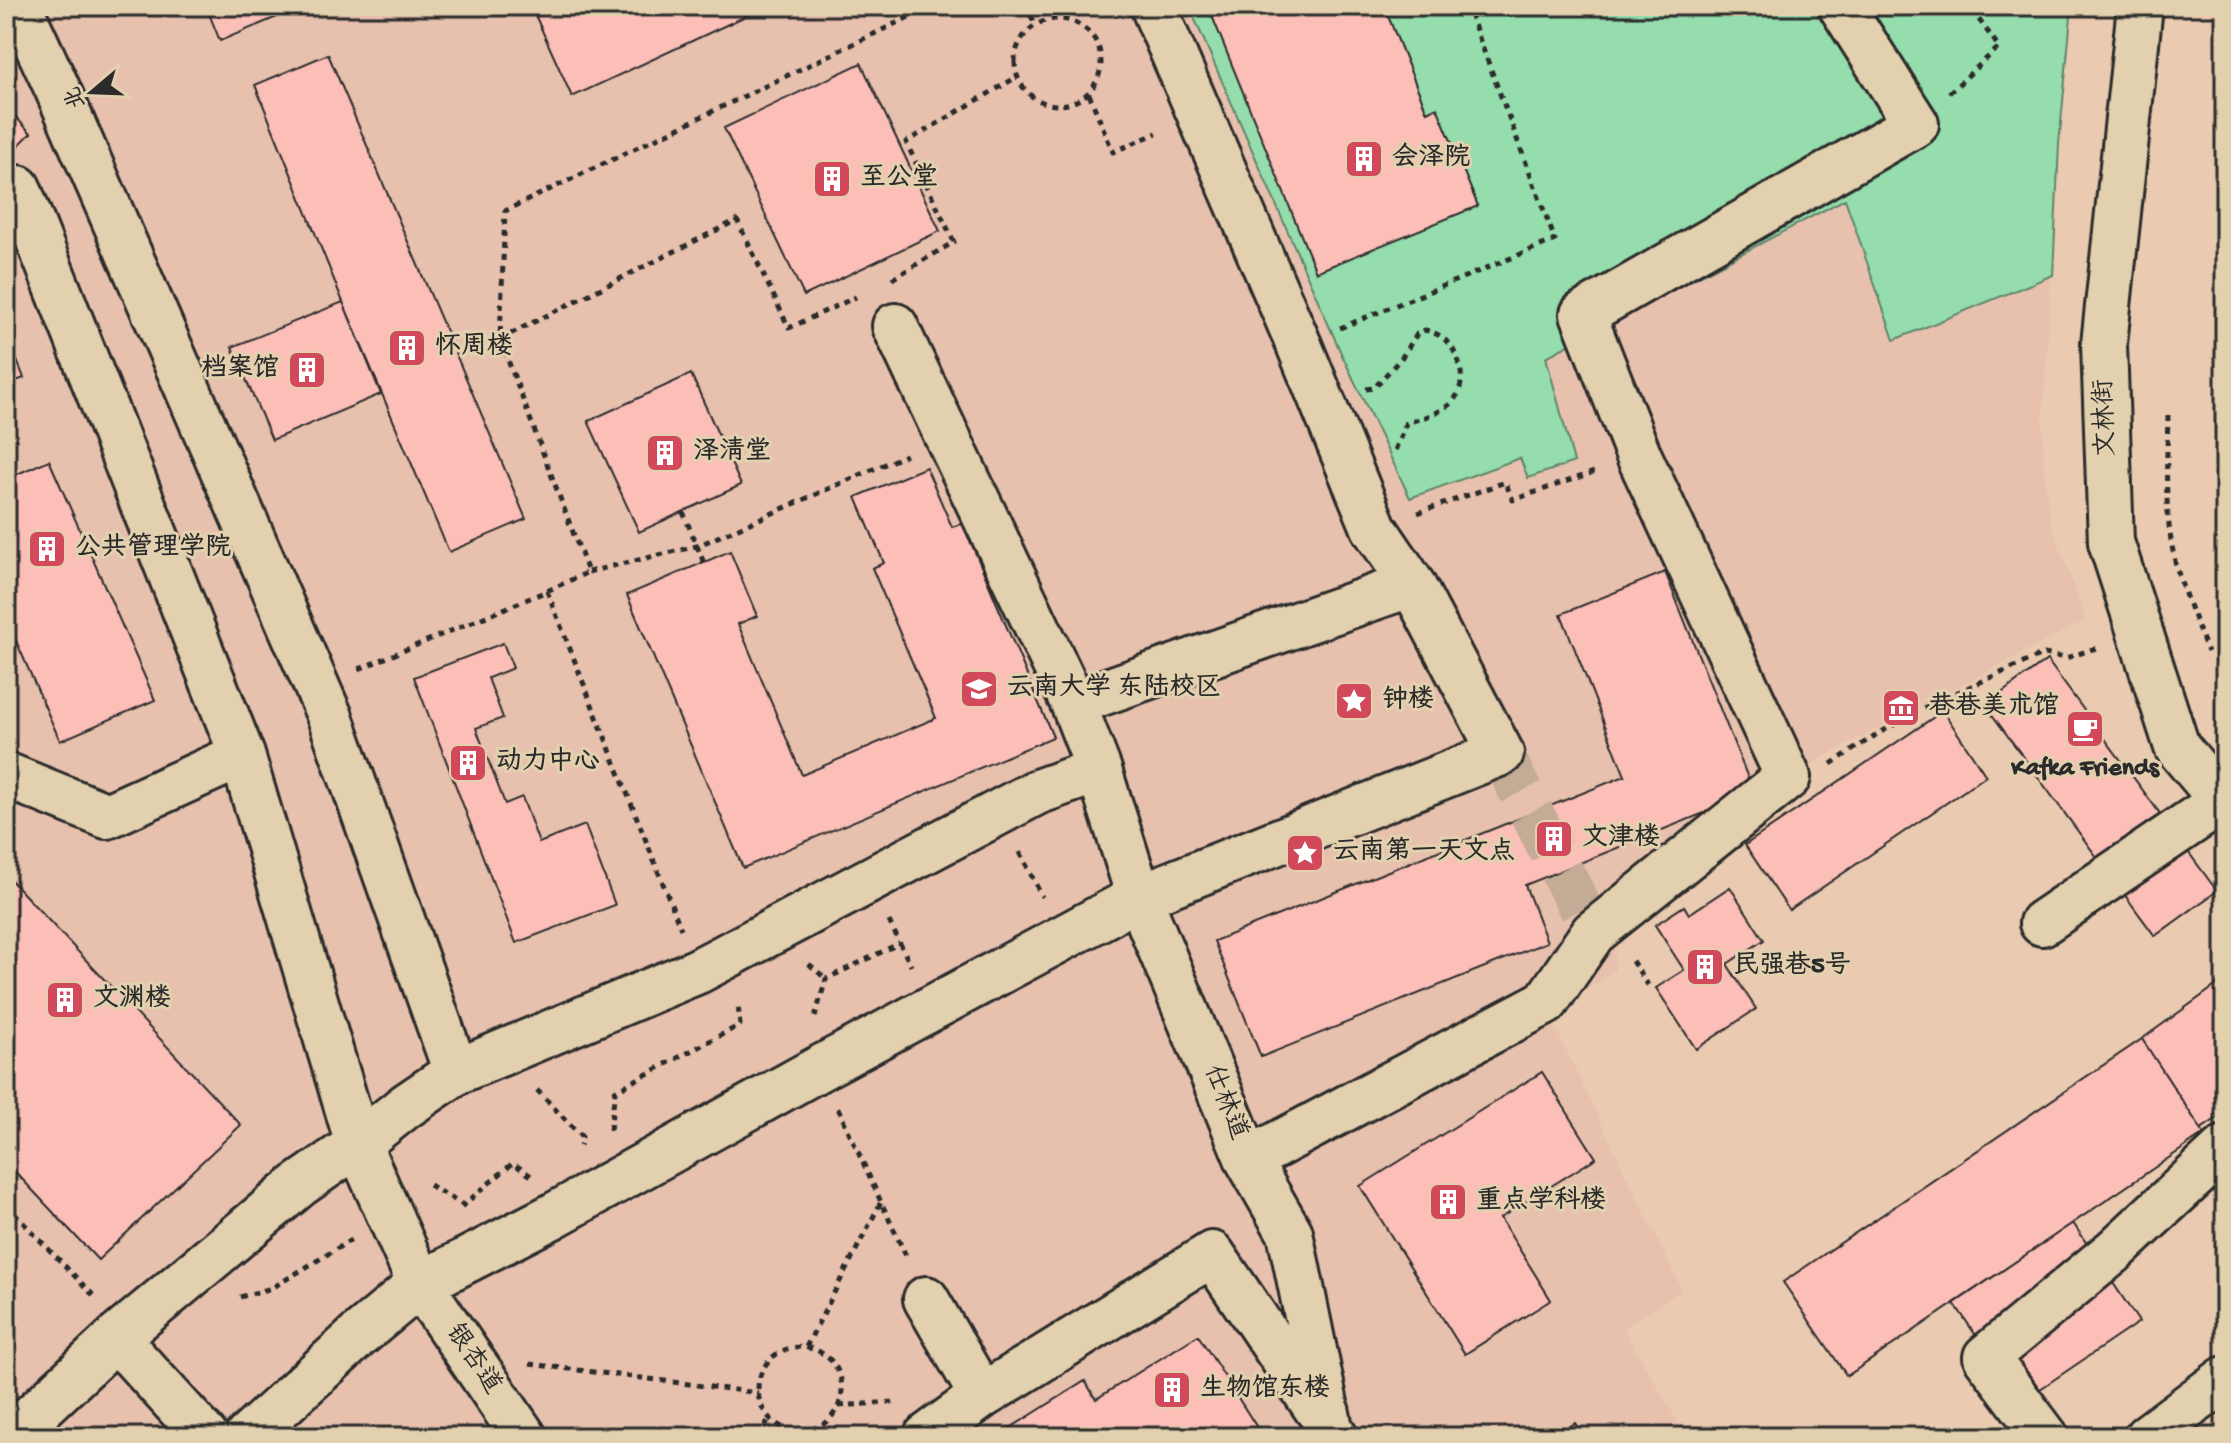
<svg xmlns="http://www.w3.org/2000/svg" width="2231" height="1443" font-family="'Gochi Hand','LXGW WenKai TC',sans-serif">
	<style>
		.built { fill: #e7c1ae }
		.green { fill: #95ddac; stroke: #60846c; stroke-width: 2 }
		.building { fill: #fbbfb8; stroke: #2b2b2b; stroke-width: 2 }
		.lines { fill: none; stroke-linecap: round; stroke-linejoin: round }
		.minor-tunnel { stroke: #c4ab96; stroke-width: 44; stroke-dasharray: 44 22; stroke-linecap: butt }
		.minor-casing { stroke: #2b2b2b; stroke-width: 50 }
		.path { stroke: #2b2b2b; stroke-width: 5; stroke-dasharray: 6 6; stroke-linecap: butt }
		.minor { stroke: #e2d0ae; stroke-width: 44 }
		.path-bridge { stroke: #2b2b2b; stroke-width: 5; stroke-dasharray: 6 6; stroke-linecap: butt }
		.labels { text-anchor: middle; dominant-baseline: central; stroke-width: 6; stroke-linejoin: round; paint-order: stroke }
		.poi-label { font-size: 26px; font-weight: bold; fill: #2b2b2b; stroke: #e2d0ae; text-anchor: start }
		.street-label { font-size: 26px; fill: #2b2b2b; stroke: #e2d0ae }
	</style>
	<rect width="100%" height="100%" fill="#eacbb1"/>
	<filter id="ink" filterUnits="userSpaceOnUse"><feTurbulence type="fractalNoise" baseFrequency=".0125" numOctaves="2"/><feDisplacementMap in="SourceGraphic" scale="16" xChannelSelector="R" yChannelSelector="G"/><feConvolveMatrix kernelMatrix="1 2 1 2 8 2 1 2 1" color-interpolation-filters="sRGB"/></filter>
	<g filter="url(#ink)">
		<path class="built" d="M6,6H2072L2059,144L2043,419L2044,466L2050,520L2086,620L1820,759L1748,816L1614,937L1615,970L1550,1017L1682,1290L1623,1328L1687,1437H6Z"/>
		<path class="green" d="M1189,6H2072L2059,144L2053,275L1894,340L1845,199L1546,357L1574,462L1528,478L1520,458L1410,498L1341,353Z"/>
		<path class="building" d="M206,6H303L220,41Z
			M531,6H767L572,97Z
			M1208,6H1384L1427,112L1437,107L1478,206L1316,272Z
			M328,54L526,519L449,552L343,302L255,85Z
			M861,63L940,231L804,296L724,128Z
			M6,107L31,133L6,158Z
			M343,302L381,394L272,440L232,347Z
			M6,333L24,378L6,385Z
			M691,374L741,485L639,532L588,421Z
			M49,460L155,700L60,741L6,618V479Z
			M926,467L952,527L963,523L1053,737L743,868L627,595L730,551L757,616L738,624L802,775L936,718L872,568L884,563L856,497Z
			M1665,572L1754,793L1525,885L1547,942L1261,1057L1214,941L1625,776L1561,614Z
			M503,643L513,668L488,678L503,718L476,728L505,804L522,797L539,843L585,825L615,905L516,943L414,677Z
			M2047,660L2217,891L2155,936L1985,705Z
			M1943,711L1986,776L1789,910L1745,845Z
			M6,875L241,1125L98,1260L6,1162Z
			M1730,887L1764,940L1727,964L1756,1009L1696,1049L1656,988L1684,970L1655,925L1684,906L1689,914Z
			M2225,979V1113L2201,1129L2142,1039Z
			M2142,1039L2204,1134L1847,1376L1783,1282Z
			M1542,1072L1596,1158L1500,1218L1551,1300L1465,1354L1360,1186Z
			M2073,1223L2139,1322L2021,1402L1954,1303Z
			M1198,1335L1263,1437H996L1085,1381L1096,1399Z
			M1575,1423L1584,1437H1552Z"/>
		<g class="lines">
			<path class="minor-tunnel" d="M1501,753L1593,933"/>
			<g class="minor-casing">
				<path id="minor" d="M19,6L57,88L330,717L456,1072
					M2140,6L2104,344L2111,542L2177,747L2225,804
					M18,188L242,755
					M895,326L1073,703
					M1099,770L1139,897L1248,1160L1290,1233L1330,1428L1335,1437
					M6,775L107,816L242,755L358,1144L420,1284L359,1335L247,1437
					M2042,923L2222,801
					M1248,1160L1546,1002L1593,933L1788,777L1639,456L1583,314L1916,124L1841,6
					M926,1299L982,1396L1212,1254L1317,1409
					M116,1338L206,1437
					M10,1437L116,1338L299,1185L358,1144L406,1106L456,1072L698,971L1037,792L1099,770L1073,703L1412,584
					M524,1437L420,1284L551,1217L820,1068L1139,897L1501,753L1412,584L1374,528L1299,345L1153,6
					M926,1437L982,1396
					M2046,1437L1986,1357L2113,1252L2225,1148
					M2147,1437L2225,1379"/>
			</g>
			<path class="path" d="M1024,6L1036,24
				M1015 62a43 43 0 1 1 86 0a43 43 0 1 1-86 0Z
				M1949,93L1999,47L1969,6
				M1089,94L1113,152L1157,133
				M892,279L954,242L906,142L1017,77
				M1340,328L1555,240L1467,6
				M500,339L737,220L789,328L856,297
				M1366,389L1374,388L1402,357L1417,334L1425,330C1432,332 1438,334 1443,338C1460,352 1469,383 1453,401C1441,414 1421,418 1406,423L1394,453
				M2168,415C2167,459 2164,502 2172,546C2178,582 2194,617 2208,652
				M1418,513L1505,482L1513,500L1594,472
				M588,572L697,546L906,455
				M547,591L681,929
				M359,669L547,591L588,572L500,339L505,211L932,6
				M1831,764L1876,735L1931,704L2044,654L2066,658L2096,648
				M1020,852L1042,897
				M889,921L911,966
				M1632,961L1648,985
				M809,964L826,979
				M815,1017L826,979L900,943
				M537,1090L582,1137L580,1146
				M838,1108L881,1202
				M610,1130L615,1091L740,1025L738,1004
				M429,1185L463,1205
				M6,1205L94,1296
				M461,1207L513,1163L531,1176
				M240,1297L272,1288L351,1240
				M806,1347L881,1202L907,1258
				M758 1389a42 42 0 1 1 84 0a42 42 0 1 1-84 0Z
				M530,1364L759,1393
				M839,1406L893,1402
				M759,1437L770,1417"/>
			<use href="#minor" class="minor"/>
			<path class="path-bridge" d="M683,512L704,563"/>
		</g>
	</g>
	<defs>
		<g id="building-square" transform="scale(2)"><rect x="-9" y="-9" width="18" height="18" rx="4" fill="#d1495b" stroke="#e2d0ae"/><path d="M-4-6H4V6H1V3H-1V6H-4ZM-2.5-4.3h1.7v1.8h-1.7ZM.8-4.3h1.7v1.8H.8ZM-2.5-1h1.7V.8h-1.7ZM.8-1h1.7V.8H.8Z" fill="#fff"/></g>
		<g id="university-square" transform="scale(2)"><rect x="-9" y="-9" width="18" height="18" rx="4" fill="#d1495b" stroke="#e2d0ae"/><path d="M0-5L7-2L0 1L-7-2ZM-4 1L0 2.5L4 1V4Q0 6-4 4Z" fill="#fff"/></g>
		<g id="sight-square" transform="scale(2)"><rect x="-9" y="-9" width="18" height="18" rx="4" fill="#d1495b" stroke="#e2d0ae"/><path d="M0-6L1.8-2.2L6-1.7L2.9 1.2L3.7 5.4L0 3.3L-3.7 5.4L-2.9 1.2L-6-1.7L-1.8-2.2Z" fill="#fff"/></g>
		<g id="museum-square" transform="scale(2)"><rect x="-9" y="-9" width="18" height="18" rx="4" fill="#d1495b" stroke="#e2d0ae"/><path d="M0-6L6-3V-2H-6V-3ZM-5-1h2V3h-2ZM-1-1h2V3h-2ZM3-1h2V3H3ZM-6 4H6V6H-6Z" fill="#fff"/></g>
		<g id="cafe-square" transform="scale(2)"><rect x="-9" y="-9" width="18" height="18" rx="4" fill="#d1495b" stroke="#e2d0ae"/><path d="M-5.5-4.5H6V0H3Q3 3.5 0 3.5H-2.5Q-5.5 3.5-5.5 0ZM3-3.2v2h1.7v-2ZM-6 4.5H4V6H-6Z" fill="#fff"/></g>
	</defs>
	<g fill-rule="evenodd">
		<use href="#building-square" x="1364" y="159"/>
		<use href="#building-square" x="832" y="179"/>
		<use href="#building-square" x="407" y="348"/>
		<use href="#building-square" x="307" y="370"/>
		<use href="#building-square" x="665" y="453"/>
		<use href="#building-square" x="47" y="549"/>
		<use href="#university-square" x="979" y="689"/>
		<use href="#sight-square" x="1354" y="701"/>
		<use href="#museum-square" x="1901" y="708"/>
		<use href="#cafe-square" x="2085" y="729"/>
		<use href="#building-square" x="468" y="763"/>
		<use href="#building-square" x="1554" y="839"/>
		<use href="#sight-square" x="1305" y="853"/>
		<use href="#building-square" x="1705" y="967"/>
		<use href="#building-square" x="65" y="1000"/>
		<use href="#building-square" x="1448" y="1202"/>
		<use href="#building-square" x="1172" y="1390"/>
	</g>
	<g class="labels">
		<g class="poi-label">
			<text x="1392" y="159">会泽院</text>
			<text x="860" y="179">至公堂</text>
			<text x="435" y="348">怀周楼</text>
			<text x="279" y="370" text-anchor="end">档案馆</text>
			<text x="693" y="453">泽清堂</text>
			<text x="75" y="549">公共管理学院</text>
			<text x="1007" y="689">云南大学 东陆校区</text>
			<text x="1382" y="701">钟楼</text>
			<text x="1929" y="708">巷巷美术馆</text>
			<text x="496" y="763">动力中心</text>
			<text x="2085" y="769" text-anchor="middle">Kafka Friends</text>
			<text x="1582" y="839">文津楼</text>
			<text x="1333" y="853">云南第一天文点</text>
			<text x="1733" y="967">民强巷5号</text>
			<text x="93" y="1000">文渊楼</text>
			<text x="1476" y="1202">重点学科楼</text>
			<text x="1200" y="1390">生物馆东楼</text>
		</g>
		<g class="street-label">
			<text transform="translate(2107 418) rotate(-92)">文林街</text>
			<text transform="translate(1224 1103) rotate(68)">仕林道</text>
			<text transform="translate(472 1360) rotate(56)">银杏道</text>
		</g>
	</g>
	<rect width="2231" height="1443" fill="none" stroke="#e2d0ae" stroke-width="32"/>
	<rect x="16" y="16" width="2199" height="1411" fill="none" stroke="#2b2b2b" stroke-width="3" filter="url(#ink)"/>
	<g transform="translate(92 92) rotate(251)" stroke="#e2d0ae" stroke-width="6" paint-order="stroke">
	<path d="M0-6L14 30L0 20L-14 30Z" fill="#2b2b2b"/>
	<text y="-12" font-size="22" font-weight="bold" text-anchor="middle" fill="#2b2b2b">北</text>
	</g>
</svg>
